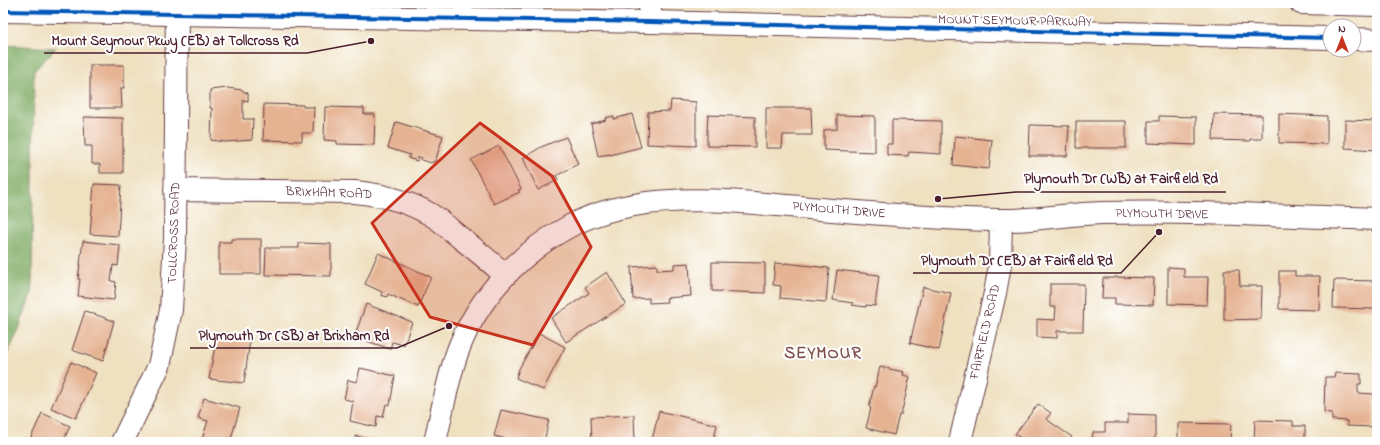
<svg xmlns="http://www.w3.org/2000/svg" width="1380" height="445" font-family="'Indie Flower',sans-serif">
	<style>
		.forest { fill: #7eaa62; stroke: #646446 }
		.building { fill: #e5b292 }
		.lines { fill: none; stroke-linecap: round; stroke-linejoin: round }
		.minor-casing { stroke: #633c41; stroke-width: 24 }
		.major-casing { stroke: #633c41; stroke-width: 24 }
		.minor { stroke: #fff; stroke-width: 22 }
		.major { stroke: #fff; stroke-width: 22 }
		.cycleway-casing { stroke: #fff; stroke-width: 6 }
		.cycleway { stroke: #0057b8; stroke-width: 4 }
		.marked { fill: #c8321e; fill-opacity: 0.2; stroke: #c8321e; stroke-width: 3; stroke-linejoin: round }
		.labels { text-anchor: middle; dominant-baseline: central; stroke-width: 4; stroke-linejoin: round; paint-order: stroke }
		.street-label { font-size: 13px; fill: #4a1f2b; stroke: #fff }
		.district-label { font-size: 17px; font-weight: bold; letter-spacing: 1px; fill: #80524f; stroke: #fff }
		.leader { fill: none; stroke: #4a1f2b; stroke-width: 1.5 }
		.callout-dot { fill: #4a1f2b; stroke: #fff; stroke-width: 1.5 }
		.callout-label { font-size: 14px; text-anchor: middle; font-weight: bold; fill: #4a1f2b; stroke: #fff; stroke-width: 4; stroke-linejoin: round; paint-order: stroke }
	</style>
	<rect width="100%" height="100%" fill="#fff"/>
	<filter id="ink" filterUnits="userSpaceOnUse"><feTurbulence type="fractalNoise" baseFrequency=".025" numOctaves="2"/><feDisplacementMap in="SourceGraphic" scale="8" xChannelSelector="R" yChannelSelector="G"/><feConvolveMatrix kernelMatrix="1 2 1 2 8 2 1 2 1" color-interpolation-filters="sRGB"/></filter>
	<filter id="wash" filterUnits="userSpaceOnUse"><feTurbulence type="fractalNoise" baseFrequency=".012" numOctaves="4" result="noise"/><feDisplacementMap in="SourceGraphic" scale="16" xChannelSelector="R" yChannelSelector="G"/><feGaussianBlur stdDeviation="0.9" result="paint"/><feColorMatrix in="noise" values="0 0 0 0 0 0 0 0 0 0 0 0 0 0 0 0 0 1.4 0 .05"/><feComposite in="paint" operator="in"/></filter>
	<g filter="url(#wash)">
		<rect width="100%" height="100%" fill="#efe0c0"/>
		<path class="forest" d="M3,45L56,48L34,71L32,292L17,334L3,363Z"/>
		<g id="blocks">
			<path class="building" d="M90,65H124V88H121L122,108H90Z
				M227,88L243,90L244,92L248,93V101L243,100V119H253L252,140L226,142L211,140L212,108H210V90Z
				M671,100L696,102V146L647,144L648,112L670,111Z
				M264,104L303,105V107H314L313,133H302V141L263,140Z
				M325,107L364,108V114H375L374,145L337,144V141L324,140Z
				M766,108H811L812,135H783L782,148H766Z
				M632,114L641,147L610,155V154L598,156L591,124L606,120L605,118L614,116V119Z
				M1214,114L1262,115V139H1250V141L1213,140Z
				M1279,114L1327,116V144L1279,143Z
				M708,115L755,117V147L707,146V131Z
				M837,115L875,116V152L824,150V130L837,129Z
				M1159,116L1196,117V145L1148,143V121H1159Z
				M84,117L123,118V173H100V164H92V146H85Z
				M892,120L941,121V154L909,152L908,156L887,155V144H892Z
				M1345,120L1377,121V150L1345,148Z
				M1076,121H1126V148H1076Z
				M396,122L443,136L435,162L433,161L432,163L421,160L422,158L418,157L417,161L408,158L410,155L388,148Z
				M1030,125L1069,126L1067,156H1029Z
				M955,136L992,140L989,169L953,165Z
				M566,137L578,164L556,176L558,180L538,190L523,158L541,147Z
				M499,146L521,189L518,190L520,192L494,204L471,160Z
				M94,184L121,185L118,236L90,234Z
				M231,239H261V274H219V242H231Z
				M83,241L120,245L118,266L113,265L111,281L116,282L114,300L78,296L80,279H78Z
				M299,243L331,244V276L265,275L266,248H299Z
				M378,253L431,277L418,307L388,294L387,297L381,295L382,292L365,284Z
				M712,262L765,263V293L712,291Z
				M689,263L691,296L666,298L667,302L649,303V298L633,299L631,267L657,265V270L674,269V264Z
				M775,263L785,264V263L829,268L826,302L780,298L781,286L773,285Z
				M1168,267L1184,268V277H1208L1207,305L1168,304Z
				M837,270L879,275L875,306L866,305V307L852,305L853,303L833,300Z
				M1224,270H1239L1240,286H1262L1261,319L1224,320Z
				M1279,271H1295V276H1320L1319,310L1279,309Z
				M607,272L626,304L566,342L551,318L589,293L585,287Z
				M1115,277L1154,278L1153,305L1115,304V298H1102L1103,278H1115Z
				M1334,280L1375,281V309L1333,308Z
				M1050,284H1084L1083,331H1057V338L1037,337V319L1055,320L1056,307H1050Z
				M923,287L951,293L939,350L910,343Z
				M366,304L412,322L404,345L392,342L390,349L364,340L366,335L356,332Z
				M85,311L114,321L103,361L72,350Z
				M539,333L565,347L543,390L516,378L519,369Z
				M217,335L250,340L244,383L209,379Z
				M71,362L96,373L76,418L51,408Z
				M880,367L904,372L903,375L910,377L901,415H899L894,435L866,428L871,408L869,407L874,386L875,387Z
				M360,368L395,376L390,405L386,404L383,417L377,416L376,427L350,421L353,401L344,399L348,380L357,382Z
				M1335,373L1361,374V384H1358V393L1374,394V427L1347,426V421L1332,420V413L1324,412L1325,377H1334Z
				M204,398L240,408L230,442H201L208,421L198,418Z
				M1038,404L1051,413L1046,419L1072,437L1068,442H1036L1031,439L1026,442L1015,434Z
				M501,410L549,420L544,442H519L494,436Z
				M659,411L717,425L713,442H663L652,440Z
				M42,413L70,426L63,442H29Z
				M1128,414L1155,415V442H1092L1093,432H1105V423H1128Z
				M634,415L635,442H592L591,417Z
				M1255,420L1293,421V426H1305V442H1254Z
				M1178,423L1231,424L1230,442H1178Z
				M355,436L379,441V442H354Z"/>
		</g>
	</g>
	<g filter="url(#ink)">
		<use href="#blocks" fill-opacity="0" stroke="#633c41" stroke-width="1"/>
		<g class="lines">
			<g class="minor-casing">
				<path id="minor" d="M650,22V3
					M175,190L355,192C385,195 414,202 439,220C447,226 454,233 462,239C477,251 491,262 505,275
					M122,442L159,366L171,310L175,239L177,3
					M435,442C442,412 447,382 457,353C477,298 519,253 570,226C643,187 741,202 820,209C879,214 939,219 998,220C1033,221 1067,214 1101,213C1193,211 1285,216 1377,219
					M960,442L995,293L1000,265L1001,220"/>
			</g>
			<g class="major-casing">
				<path id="major" d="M1301,3L1377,5
					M3,11L650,22L1330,38
					M1354,39L1377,40"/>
			</g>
			<use href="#minor" class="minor"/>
			<use href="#major" class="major"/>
			<g class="cycleway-casing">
				<path id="cycleway" d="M1301,3L1377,5
					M3,11L650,22L1330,38"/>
			</g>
			<use href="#cycleway" class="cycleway"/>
		</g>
	</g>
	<path class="marked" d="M480,123L552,176L591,247L533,345L430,317L372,223Z"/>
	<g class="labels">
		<g class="street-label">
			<text transform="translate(1015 21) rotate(1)">MOUNT SEYMOUR PARKWAY</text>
			<text transform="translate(329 193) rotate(2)">BRIXHAM ROAD</text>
			<text transform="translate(839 210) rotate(5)">PLYMOUTH DRIVE</text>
			<text transform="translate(1162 214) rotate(1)">PLYMOUTH DRIVE</text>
			<text transform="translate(174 233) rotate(-88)">TOLLCROSS ROAD</text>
			<text transform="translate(985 332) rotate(-77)">FAIRFIELD ROAD</text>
		</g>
		<g class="district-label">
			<text x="823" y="353">SEYMOUR</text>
		</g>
	</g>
	<path class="leader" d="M371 41L307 53H44M938 199L1016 192H1226M1159 232L1121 273H913M449 326L397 348H190"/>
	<g class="callout-dot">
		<circle cx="371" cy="41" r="4"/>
		<circle cx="938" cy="199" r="4"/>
		<circle cx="1159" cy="232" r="4"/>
		<circle cx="449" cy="326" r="4"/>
	</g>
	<g class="callout-label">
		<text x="175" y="45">Mount Seymour Pkwy (EB) at Tollcross Rd</text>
		<text x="1121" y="183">Plymouth Dr (WB) at Fairfield Rd</text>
		<text x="1017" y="265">Plymouth Dr (EB) at Fairfield Rd</text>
		<text x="294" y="340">Plymouth Dr (SB) at Brixham Rd</text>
	</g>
	<rect width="1380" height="445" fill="none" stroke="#fff" stroke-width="16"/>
	<g transform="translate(1342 38)"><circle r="19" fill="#ffffff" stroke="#b7a5aa"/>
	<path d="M0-3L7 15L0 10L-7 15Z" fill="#c8321e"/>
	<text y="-6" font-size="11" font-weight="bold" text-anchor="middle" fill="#4a1f2b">N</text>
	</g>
</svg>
